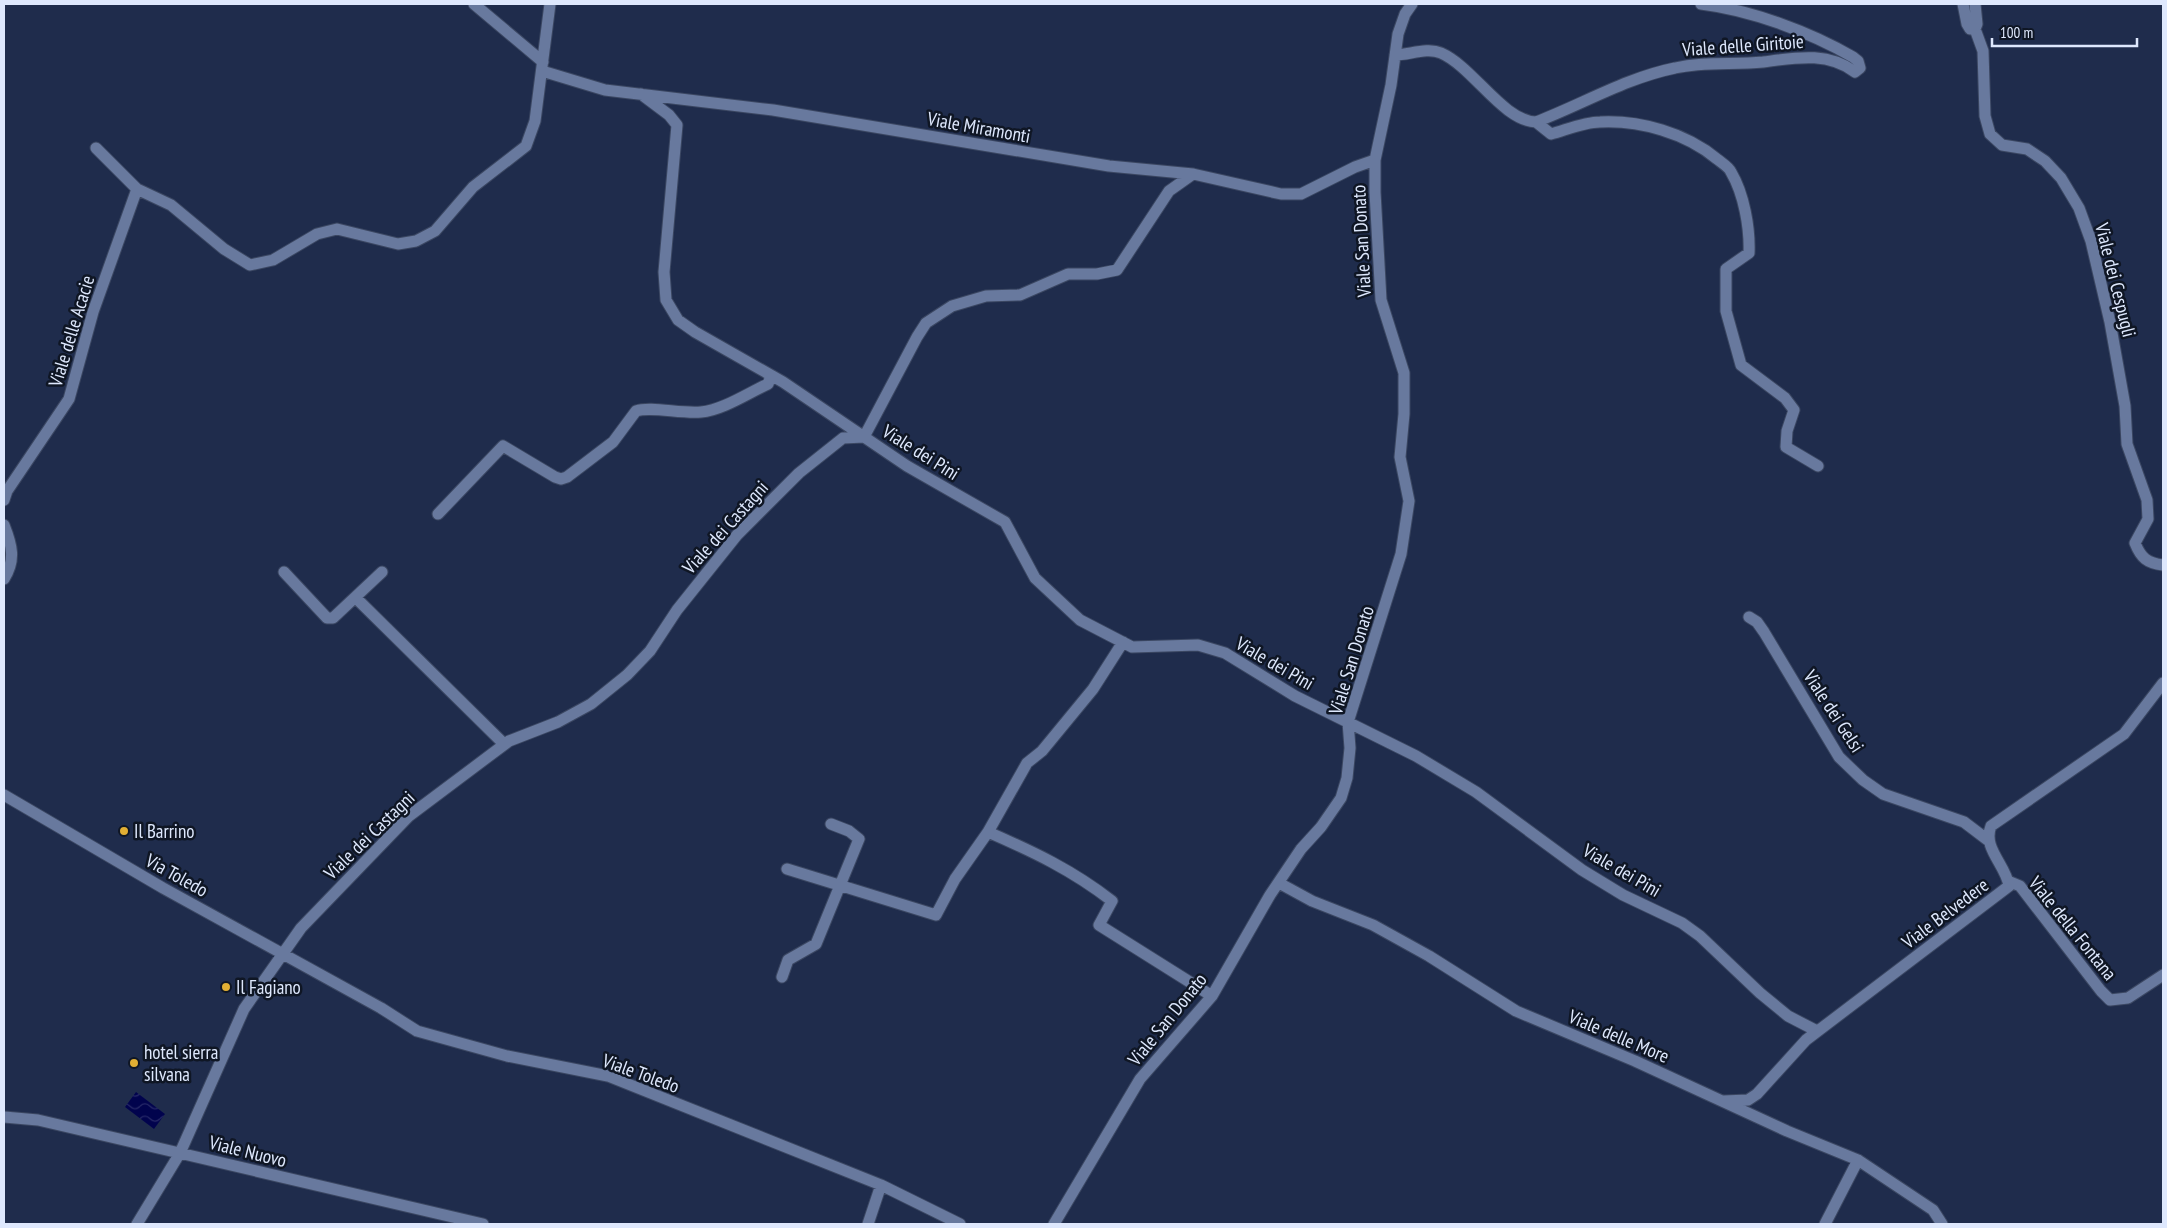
<svg xmlns="http://www.w3.org/2000/svg" width="2167" height="1228" font-family="'PT Sans Narrow',sans-serif">
	<style>
		.water { fill: url(#water-waves) }
		.lines { fill: none; stroke-linecap: round; stroke-linejoin: round }
		.minor-casing { stroke: #3b4762; stroke-width: 13 }
		.minor { stroke: #68799e; stroke-width: 11 }
		.poi-dot { fill: #e2af34; stroke: #0f1624; stroke-width: 2 }
		.labels { text-anchor: middle; dominant-baseline: central; stroke-width: 5; stroke-linejoin: round; paint-order: stroke }
		.street-label { font-size: 19px; fill: #dee8fd; stroke: #0f1624 }
		.poi-label { font-size: 19px; fill: #dee8fd; stroke: #0f1624; text-anchor: start }
	</style>
	<defs>
		<pattern id="water-waves" width="16" height="10" patternUnits="userSpaceOnUse" patternTransform="scale(1.25)"><rect width="16" height="10" fill="#01034d"/><path d="M0 5q4-4 8 0t8 0" fill="none" stroke="#262868"/></pattern>
	</defs>
	<rect width="100%" height="100%" fill="#1f2c4c"/>
	<path class="water" d="M136,1092L165,1114L154,1129L125,1107Z"/>
	<g class="lines">
		<g class="minor-casing">
			<path id="minor" d="M474,4L543,62
				M1963,4L1967,24L1970,29H1975L1977,24L1975,4
				M1975,29L1983,51L1985,116L1990,134L2002,145L2027,149L2045,161L2061,178L2079,208L2091,241L2110,322L2125,406L2127,444L2147,500L2148,519L2135,543C2141,558 2147,563 2163,565
				M1395,55C1409,55 1427,47 1441,53C1473,67 1503,121 1536,122C1583,104 1626,78 1675,68C1704,61 1733,65 1763,62C1794,58 1827,51 1855,72L1860,68L1858,61L1853,57C1810,32 1751,10 1701,4
				M542,71L605,90L773,110L1109,166L1193,174L1281,194H1301L1355,167L1375,160
				M641,94L669,115L677,125L664,272L666,300L678,320L695,332L783,382L907,466L1005,522L1035,578L1080,620L1132,647L1198,645L1225,653L1295,696L1416,756L1476,792L1582,870L1623,895L1682,923L1700,936L1760,993L1788,1016L1817,1031
				M1536,122L1551,134C1566,130 1584,122 1600,122C1640,120 1686,133 1717,159C1722,163 1729,167 1731,172C1744,194 1750,228 1749,253L1726,269V311L1741,365L1785,398L1794,410L1787,431L1786,447L1818,466
				M96,148L137,189L171,205L224,249L250,265L273,260L317,234L337,229L398,244L416,241L435,231L473,187L526,146L535,121L550,4
				M864,437L917,337L926,323L952,306L986,296L1020,295L1068,274H1097L1117,270L1169,191L1193,174
				M4,500L7,491L69,399L93,312L137,189
				M438,514L503,446L555,477L561,479L567,477L613,442L636,411C651,406 681,414 701,412C723,410 748,393 768,384L771,376
				M4,525C12,545 16,560 4,579
				M284,572L327,618H333L382,572
				M356,598L504,744
				M1749,617L1757,622L1764,632L1839,757L1863,780L1883,794L1964,822L1989,841
				M4,795L163,888L381,1008L417,1031L507,1056L608,1076L881,1185L960,1224
				M988,832C1034,852 1072,870 1112,901L1099,925L1212,996
				M787,869L936,915L955,879L988,832L1027,763L1042,751L1093,689L1123,642
				M2008,881L2020,886L2101,991L2110,1000L2128,998L2163,975
				M1279,883L1312,901L1373,925L1429,956L1516,1011L1635,1061L1787,1131L1858,1160L1933,1210L1942,1224
				M782,977L788,960L816,944L859,839L849,831L831,824
				M1724,1101L1748,1100L1757,1094L1806,1040L2009,886C2006,865 1982,848 1991,826L2124,734L2163,683
				M4,1117L38,1120L483,1224
				M137,1224L180,1153L244,1009L301,928L409,816L509,741L558,722L591,704L627,675L650,651L677,610L737,535L799,473L843,438L864,437
				M868,1224L881,1185
				M1054,1224L1140,1079L1212,996L1270,895L1301,849L1321,827L1341,798L1347,778L1350,748L1348,722L1401,554L1409,501L1400,457L1404,414V373L1381,300L1375,192V160L1391,85L1398,34L1405,14L1412,4
				M1825,1224L1858,1160"/>
		</g>
		<use href="#minor" class="minor"/>
	</g>
	<g class="poi-dot">
		<circle cx="124" cy="831" r="5"/>
		<circle cx="226" cy="987" r="5"/>
		<circle cx="134" cy="1063" r="5"/>
	</g>
	<g class="labels">
		<g class="street-label">
			<text transform="translate(1743 45) rotate(-4)">Viale delle Giritoie</text>
			<text transform="translate(979 127) rotate(10)">Viale Miramonti</text>
			<text transform="translate(1361 241) rotate(-93)">Viale San Donato</text>
			<text transform="translate(2116 280) rotate(76)">Viale dei Cespugli</text>
			<text transform="translate(71 331) rotate(-73)">Viale delle Acacie</text>
			<text transform="translate(921 452) rotate(32)">Viale dei Pini</text>
			<text transform="translate(725 527) rotate(-48)">Viale dei Castagni</text>
			<text transform="translate(1351 660) rotate(-73)">Viale San Donato</text>
			<text transform="translate(1275 663) rotate(30)">Viale dei Pini</text>
			<text transform="translate(1834 711) rotate(57)">Viale dei Gelsi</text>
			<text transform="translate(369 835) rotate(-44)">Viale dei Castagni</text>
			<text transform="translate(1622 870) rotate(30)">Viale dei Pini</text>
			<text transform="translate(177 875) rotate(29)">Via Toledo</text>
			<text transform="translate(1945 913) rotate(-37)">Viale Belvedere</text>
			<text transform="translate(2073 928) rotate(51)">Viale della Fontana</text>
			<text transform="translate(1167 1019) rotate(-51)">Viale San Donato</text>
			<text transform="translate(1619 1036) rotate(23)">Viale delle More</text>
			<text transform="translate(641 1073) rotate(20)">Viale Toledo</text>
			<text transform="translate(248 1151) rotate(14)">Viale Nuovo</text>
		</g>
		<g class="poi-label">
			<text x="134" y="831">Il Barrino</text>
			<text x="236" y="987">Il Fagiano</text>
			<text x="144" y="1052">hotel sierra<tspan x="144" dy="22">silvana</tspan></text>
		</g>
	</g>
	<rect width="2167" height="1228" fill="none" stroke="#dee8fd" stroke-width="10"/>
	<path d="M1992 38v8h145v-8" fill="none" stroke="#dee8fd" stroke-width="2.5"/>
	<text x="2000" y="38" font-size="15" fill="#dee8fd" stroke="#0f1624" stroke-width="4" paint-order="stroke">100 m</text>
</svg>
